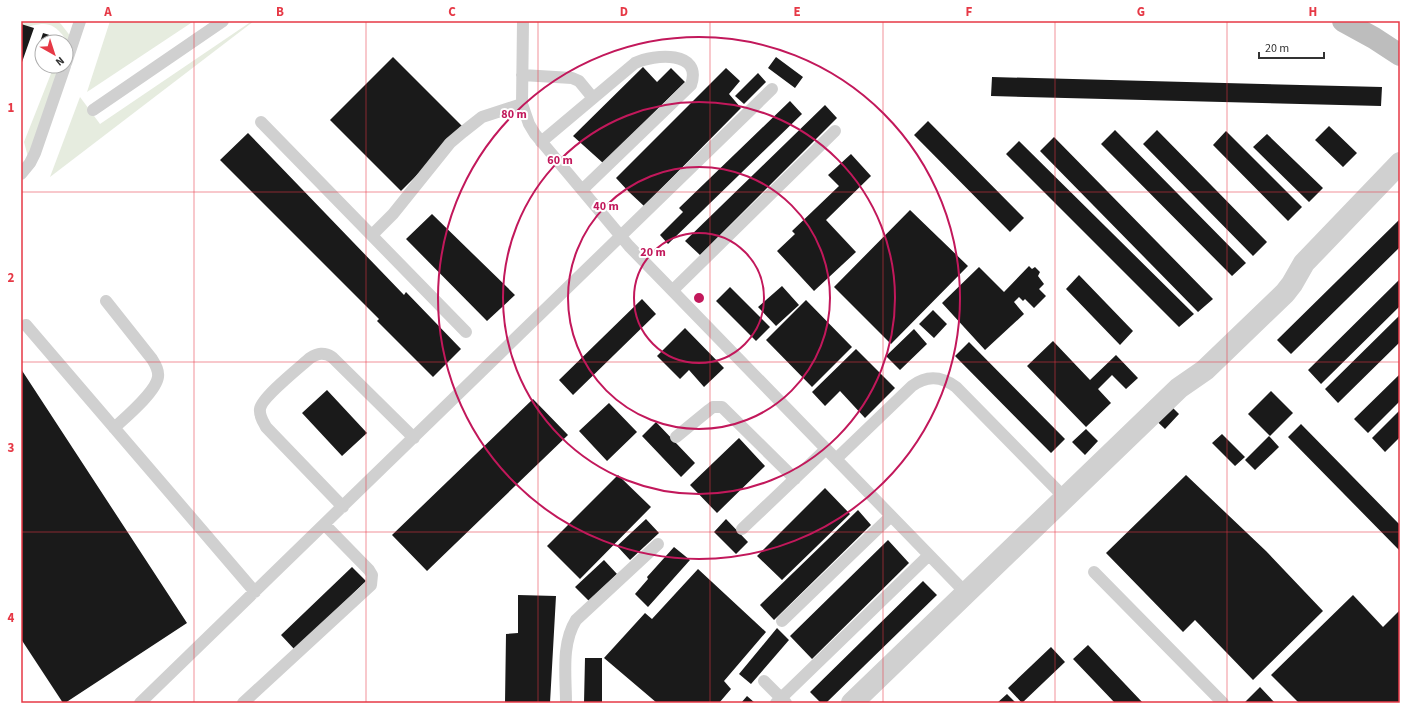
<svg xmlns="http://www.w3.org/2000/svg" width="1421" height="724" font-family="'Source Sans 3',sans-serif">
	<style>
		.green { fill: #e6ecdf }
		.building { fill: #1a1a1a }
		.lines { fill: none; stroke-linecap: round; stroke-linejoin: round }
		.lane { stroke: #d0d0d0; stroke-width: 12 }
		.street { stroke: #d0d0d0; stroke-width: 22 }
		.secondary { stroke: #bdbdbd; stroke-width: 22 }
		.grid { fill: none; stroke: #e63946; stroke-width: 1; stroke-opacity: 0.55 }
		.ring { fill: none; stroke: #c2185b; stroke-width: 2 }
		.centre { fill: #c2185b; stroke: #fff; stroke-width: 2 }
		.ring-label { font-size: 12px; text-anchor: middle; font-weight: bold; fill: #c2185b; stroke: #fff; stroke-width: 4; stroke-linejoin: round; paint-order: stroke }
		.neatline { fill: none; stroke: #e63946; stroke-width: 1.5 }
		.grid-label { font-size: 13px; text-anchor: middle; font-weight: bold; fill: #e63946 }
	</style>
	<rect width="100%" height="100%" fill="#fff"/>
	<path class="green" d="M21,21H57L61,24L71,37L66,65V42H63L65,38C50,18 42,24 21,28Z
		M110,21H194L87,92Z
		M252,21H254L50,177L80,97L100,124Z
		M54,66H66L28,157L24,142Z"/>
	<path class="building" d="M21,24L34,28L21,65Z
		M43,33L56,37L55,42H40Z
		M393,57L464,128L401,191L330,120Z
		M776,57L803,77L795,88L768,68Z
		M643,67L657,82L671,68L685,82L603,163L573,136Z
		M726,68L740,81L729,94L741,108L644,206L629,192L616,178Z
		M758,73L766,82L744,104L735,96Z
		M992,77L1382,87L1381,106L991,96Z
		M790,101L802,114L668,244L660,235L683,212L679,208Z
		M825,105L837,118L700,255L685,241Z
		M928,121L1024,218L1010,232L914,135Z
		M1329,126L1357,153L1343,167L1315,140Z
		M1115,130L1246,263L1232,276L1101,144Z
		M1157,130L1267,242L1253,256L1143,144Z
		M1226,131L1302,207L1288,221L1213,145Z
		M248,133L404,295L406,292L461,349L433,377L377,321L379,319L220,160Z
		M1267,134L1323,188L1309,202L1253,147Z
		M1054,137L1213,299L1198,312L1040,151Z
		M1019,141L1194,314L1179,327L1006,154Z
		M851,154L871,176L826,220L856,252L814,291L777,251L795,234L792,231L839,186L828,175Z
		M910,210L968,266L891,344L834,287Z
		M432,214L515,295L487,321L406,239Z
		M1400,219V247L1291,354L1277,340Z
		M1029,266L1032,269L1035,267L1040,272L1038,276L1044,284L1039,289L1046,296L1034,308L1025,299L1023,301L1019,297L1014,302L1024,314L985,350L942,303L979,267L1004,292Z
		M1079,275L1133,331L1120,345L1066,289Z
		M1400,279V306L1321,384L1308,370Z
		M782,286L799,305L776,326L758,307Z
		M730,287L770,327L756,341L716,301Z
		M642,299L656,314L573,395L559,380Z
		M806,300L852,347L812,387L766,340Z
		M933,310L947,324L934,338L919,324Z
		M1400,315V342L1338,403L1325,389Z
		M685,328L724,368L704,387L689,370L680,379L657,356Z
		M914,329L927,344L900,370L886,356Z
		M1053,341L1090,380L1116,355L1138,378L1126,389L1112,375L1098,389L1111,403L1086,427L1027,366Z
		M969,342L1065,439L1051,453L955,356Z
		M856,349L895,388L865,418L840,391L825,406L812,392Z
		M21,369L187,623L65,703H63L21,639Z
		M1400,374V401L1368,433L1354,419Z
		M327,390L367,433L342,456L302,413Z
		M1271,391L1293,413L1270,436L1248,414Z
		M1159,394L1179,414L1165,429L1144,409Z
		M533,399L568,435L427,571L392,535Z
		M609,403L637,432L607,461L579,431Z
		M1400,410V437L1385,452L1372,438Z
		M656,422L695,463L681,477L642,436Z
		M1301,424L1400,525V551L1288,437Z
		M1086,429L1098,441L1085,455L1072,442Z
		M1222,434L1245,457L1235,466L1212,443Z
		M1269,436L1279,447L1255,470L1245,460Z
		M739,438L765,466L717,513L690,485Z
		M618,475L651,507L580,579L547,546Z
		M1186,475L1266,551L1323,611L1253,680L1195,620L1183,632L1106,553Z
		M825,488L850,514L782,580L757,556Z
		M858,510L871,525L774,620L760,605Z
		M646,519L659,533L630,560L617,546Z
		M726,519L748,542L736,554L714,532Z
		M888,540L909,563L812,659L790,636Z
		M674,547L690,560L648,607L635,594L648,579L647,577Z
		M604,560L617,574L589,601L575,587Z
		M352,567L366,581L295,650L281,635Z
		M698,569L766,632L724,681L731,689L719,703H657L604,658L645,613L652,619Z
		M923,581L937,595L826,703H821L810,692Z
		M518,595L556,596L550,703H505L506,634L518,633Z
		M1353,595L1383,627L1400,610V703H1299L1271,675Z
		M777,628L789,640L751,684L739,674Z
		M1088,645L1143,703H1115L1073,659Z
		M1051,647L1065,662L1022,703L1008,688Z
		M585,658H602V703H584Z
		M1260,687L1275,703L1245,702Z
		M1007,694L1016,703H997Z
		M747,696L755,703H741Z"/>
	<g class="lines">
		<path class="lane" d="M523,21L522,104L529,124L535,134L629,246L966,593
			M66,63L80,21
			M522,75L572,78L579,81L593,98
			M93,110L223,21
			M261,122L466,332
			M541,142L635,63C654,54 703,50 691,85L582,190
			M21,174L30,163L35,153L65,66
			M372,235L393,214L450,143L463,132L482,117L522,104
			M673,290L835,131
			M106,301L152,359C155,364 159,370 158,377C156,392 126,417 114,428
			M26,325L255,592
			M676,437L709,410L713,407H722L795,479
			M836,459L912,386C927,375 941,376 956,387L1065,498
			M343,507L266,427C263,421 259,416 260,409C261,398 300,367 310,358C318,353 324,352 332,357L414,438
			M742,529L826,449
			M1094,572L1223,703
			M782,621L891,516
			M764,681L786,703
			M140,703L772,89
			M243,703L371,585L372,575L369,570L325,525
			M566,703C566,676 561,644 576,620L658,544
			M776,703L929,555"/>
		<path class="street" d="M852,703L1179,388L1205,370L1285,293L1292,284L1304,263L1400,163"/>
		<path class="secondary" d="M1343,21L1374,38L1400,55"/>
	</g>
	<path class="grid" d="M194,21V703M366,21V703M538,21V703M710,21V703M883,21V703M1055,21V703M1227,21V703M21,192H1400M21,362H1400M21,532H1400"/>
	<g class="ring">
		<circle cx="699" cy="298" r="65"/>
		<circle cx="699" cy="298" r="131"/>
		<circle cx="699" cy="298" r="196"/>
		<circle cx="699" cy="298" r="261"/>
	</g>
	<circle cx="699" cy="298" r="6" class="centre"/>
	<g class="ring-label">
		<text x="514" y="118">80 m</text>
		<text x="560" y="164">60 m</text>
		<text x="606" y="210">40 m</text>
		<text x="653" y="256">20 m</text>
	</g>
	<rect width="1421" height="724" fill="none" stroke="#ffffff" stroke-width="44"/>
	<g transform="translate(54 54) rotate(141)"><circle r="19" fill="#ffffff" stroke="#adadad"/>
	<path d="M0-3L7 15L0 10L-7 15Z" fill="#e63946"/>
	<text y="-6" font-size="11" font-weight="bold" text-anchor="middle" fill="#333333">N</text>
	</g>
	<path d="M1259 52v6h65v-6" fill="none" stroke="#333333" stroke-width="2"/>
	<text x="1265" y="52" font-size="12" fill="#333333" stroke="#ffffff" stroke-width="3" paint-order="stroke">20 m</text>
	<rect x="22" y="22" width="1377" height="680" class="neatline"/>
	<g class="grid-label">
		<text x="108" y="16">A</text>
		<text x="280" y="16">B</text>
		<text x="452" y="16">C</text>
		<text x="624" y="16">D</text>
		<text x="797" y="16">E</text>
		<text x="969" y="16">F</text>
		<text x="1141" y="16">G</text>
		<text x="1313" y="16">H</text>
		<text x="11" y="112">1</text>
		<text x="11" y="282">2</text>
		<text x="11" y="452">3</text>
		<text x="11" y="622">4</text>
	</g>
</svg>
